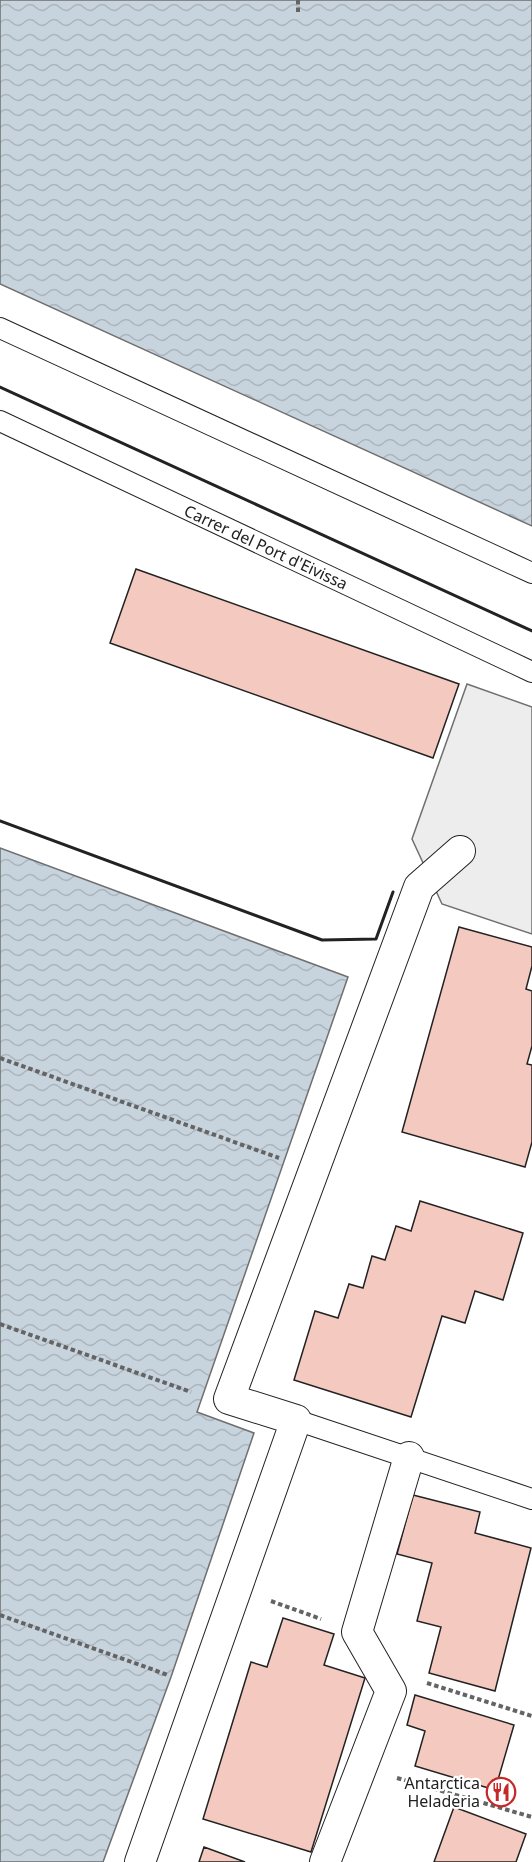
<svg xmlns="http://www.w3.org/2000/svg" width="532" height="1862" font-family="'Noto Sans',sans-serif">
	<style>
		.parking { fill: #ededed; stroke: #6f6f6f; stroke-width: 1.5 }
		.water { fill: url(#water-waves); stroke: #6f6f6f; stroke-width: 1.5 }
		.building { fill: #f3c9c0; stroke: #222; stroke-width: 1.5 }
		.lines { fill: none; stroke-linecap: round; stroke-linejoin: round }
		.service-casing { stroke: #222; stroke-width: 22 }
		.pedestrian-casing { stroke: #222; stroke-width: 32 }
		.path { stroke: #646464; stroke-width: 4; stroke-dasharray: 4.5 3; stroke-linecap: butt }
		.service { stroke: #fff; stroke-width: 20 }
		.pedestrian { stroke: #fff; stroke-width: 30 }
		.wall { stroke: #222; stroke-width: 3 }
		.labels { text-anchor: middle; dominant-baseline: central; stroke-width: 4.5; stroke-linejoin: round; paint-order: stroke }
		.street-label { font-size: 16px; fill: #222; stroke: #fff }
		.poi-label { font-size: 16px; fill: #222; stroke: #fff; text-anchor: end }
	</style>
	<defs>
		<pattern id="water-waves" width="16" height="10" patternUnits="userSpaceOnUse" patternTransform="scale(1.5)"><rect width="16" height="10" fill="#c7d3dd"/><path d="M0 5q4-4 8 0t8 0" fill="none" stroke="#abb5bd"/></pattern>
	</defs>
	<rect width="100%" height="100%" fill="#fff"/>
	<path class="parking" d="M467,684L532,707V934L442,904L412,839Z"/>
	<path class="water" d="M0,0H532V526L0,284Z
		M0,848L348,977L197,1412L254,1433L171,1677L103,1862H0Z"/>
	<path class="building" d="M136,569L459,684L433,758L110,643Z
		M459,927L532,947V966L526,989L532,991V1046L527,1064L532,1065V1142L525,1167L402,1132Z
		M420,1201L523,1233L503,1300L475,1291L465,1323L442,1316L411,1417L294,1380L315,1311L338,1318L349,1284L363,1288L372,1256L385,1260L396,1226L411,1231Z
		M413,1495L480,1512L475,1533L531,1548L495,1691L429,1673L441,1627L417,1621L432,1563L397,1554Z
		M283,1618L334,1634L324,1665L365,1678L311,1852L203,1819L251,1662L267,1667Z
		M415,1695L514,1725L495,1790L415,1766L425,1731L407,1725Z
		M454,1807L526,1834L516,1862H434Z
		M204,1847L245,1862H199Z"/>
	<g class="lines">
		<g class="service-casing">
			<path id="service" d="M0,328L532,573
				M0,421L532,672
				M296,1420L532,1499"/>
		</g>
		<g class="pedestrian-casing">
			<path id="pedestrian" d="M140,1862L296,1420L229,1399L419,887L460,851
				M325,1862L391,1691L357,1632L409,1457"/>
		</g>
		<path class="path" d="M298,12V0
			M0,1058L279,1158
			M0,1324L191,1392
			M271,1601L321,1619
			M0,1615L168,1675
			M427,1683L532,1716
			M397,1778L532,1817"/>
		<use href="#service" class="service"/>
		<use href="#pedestrian" class="pedestrian"/>
		<path class="wall" d="M0,387L532,631
			M0,821L322,940L376,939L393,892"/>
	</g>
	<defs>
		<g id="restaurant-ring" transform="scale(1.5)"><circle r="9.5" fill="#fff" stroke="#c62828" stroke-width="1.5"/><path d="M-5-6h1v4h1v-4h1v4h1v-4h1v5L-1.5 .5V6h-2V.5L-5-1ZM5-6V6H3V1.5H1.5Q1.5-4 5-6Z" fill="#c62828"/></g>
	</defs>
	<g fill-rule="evenodd">
		<use href="#restaurant-ring" x="501" y="1792"/>
	</g>
	<g class="labels">
		<g class="street-label">
			<text transform="translate(266 547) rotate(25)">Carrer del Port d'Eivissa</text>
		</g>
		<g class="poi-label">
			<text x="480" y="1783">Antarctica<tspan x="480" dy="18">Heladeria</tspan></text>
		</g>
	</g>
</svg>
